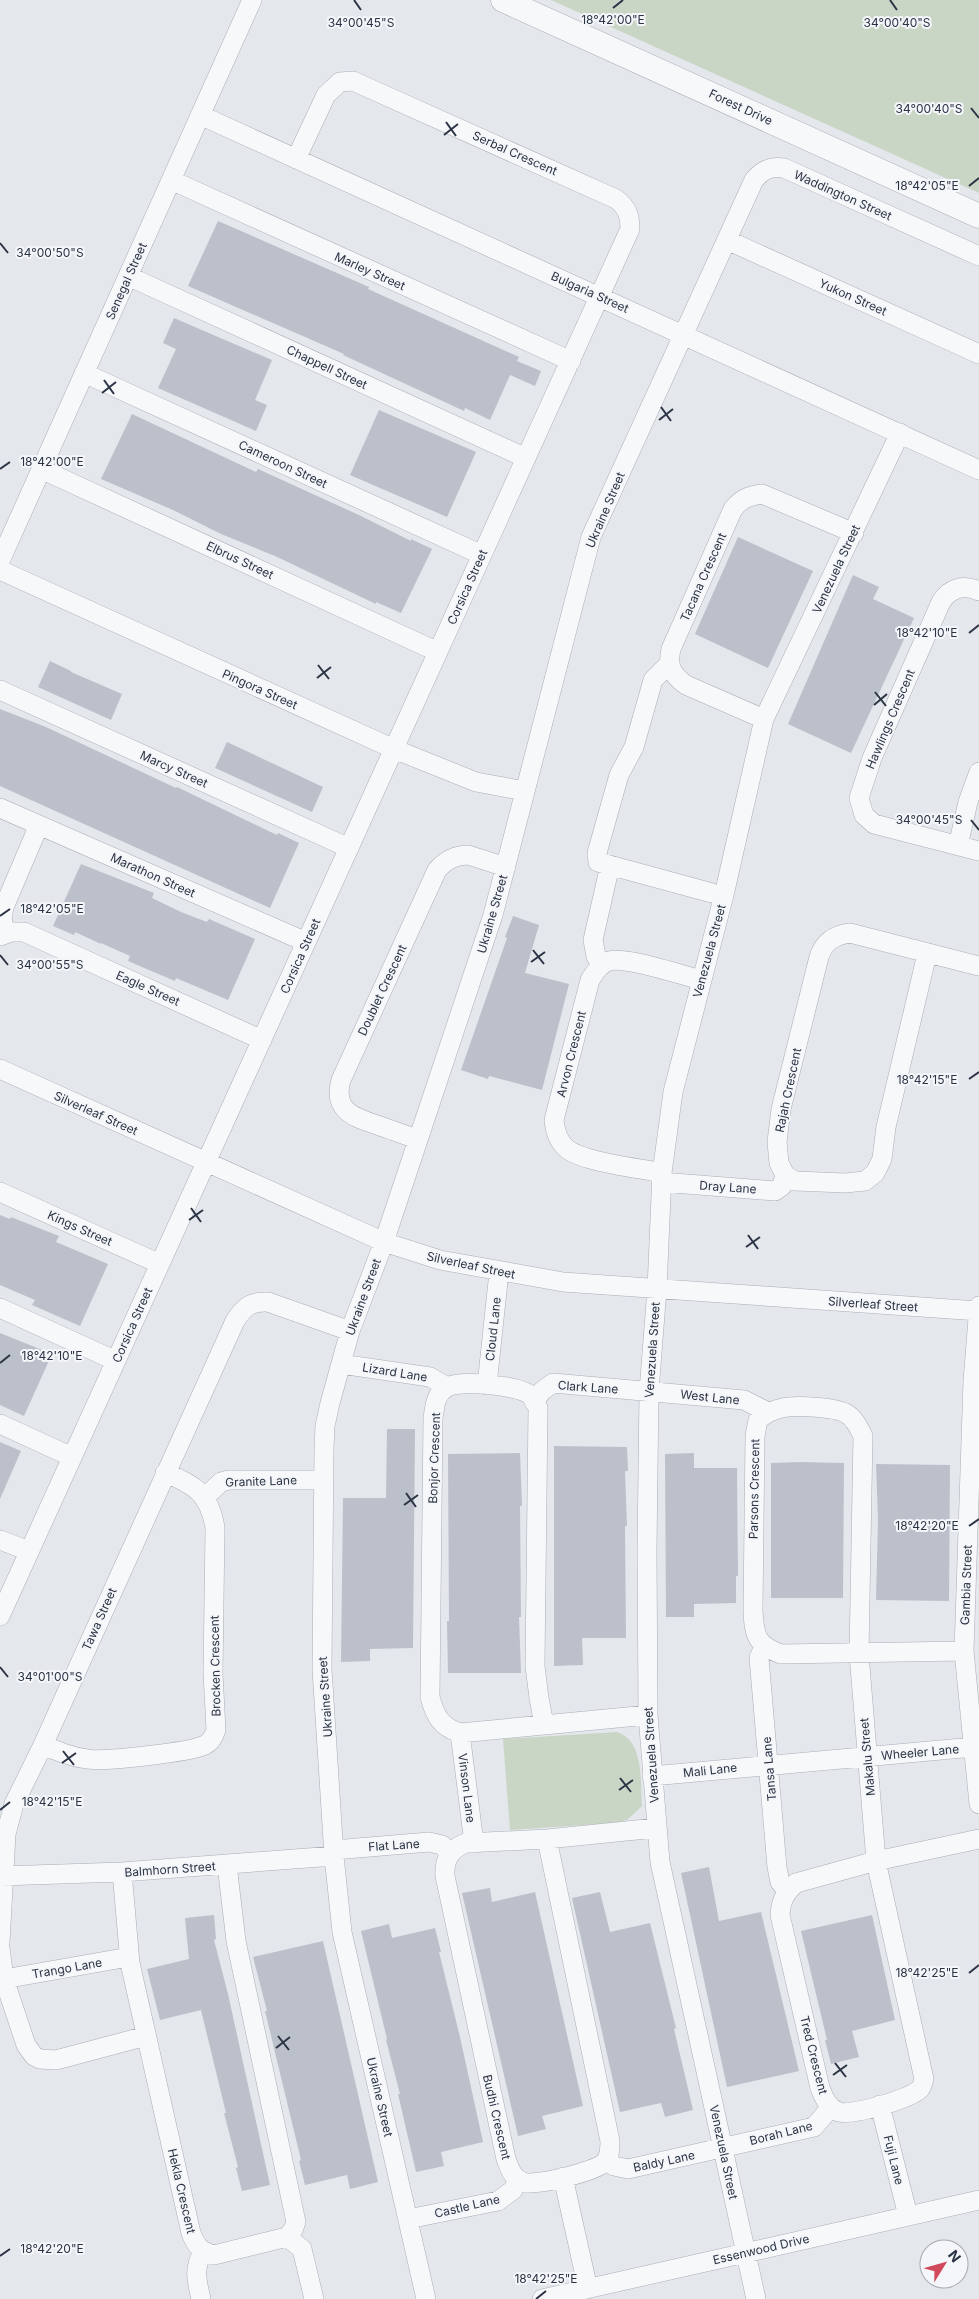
<svg xmlns="http://www.w3.org/2000/svg" width="979" height="2299" font-family="Inter,sans-serif">
	<style>
		.green { fill: #c9d6c5 }
		.building { fill: #bbc0ca }
		.lines { fill: none; stroke-linecap: round; stroke-linejoin: round }
		.minor-casing { stroke: #a9aeb7; stroke-width: 20 }
		.tertiary-casing { stroke: #a9aeb7; stroke-width: 25 }
		.minor { stroke: #f7f8fa; stroke-width: 19 }
		.tertiary { stroke: #f7f8fa; stroke-width: 24 }
		.ticks { fill: none; stroke: #2b3445; stroke-width: 2 }
		.labels { text-anchor: middle; dominant-baseline: central; stroke-width: 4; stroke-linejoin: round; paint-order: stroke }
		.street-label { font-size: 12px; fill: #2b3445; stroke: #f4f6f9 }
		.ticks-label { font-size: 12px; text-anchor: middle; fill: #2b3445; stroke: #f4f6f9; stroke-width: 4; stroke-linejoin: round; paint-order: stroke }
	</style>
	<rect width="100%" height="100%" fill="#e4e7ec"/>
	<path class="green" d="M551,0H979V193Z
		M617,1732C645,1741 640,1783 642,1806L627,1820L613,1823L510,1830L503,1739Z"/>
	<path class="building" d="M218,221L369,287L368,289L519,357L517,361L541,371L535,386L510,375L490,420L465,408L464,411L343,355L344,354L188,286Z
		M174,318L272,360L255,400L267,405L256,431L158,388L176,349L163,343Z
		M379,410L476,452L447,517L350,475Z
		M132,414L256,472L258,469L361,516L411,541V539L432,549L401,613L376,602V604L275,556L221,534L173,510L101,479Z
		M738,537L813,571L768,668L695,634Z
		M853,575L879,587L873,599L914,618L851,753L788,724Z
		M50,661L71,671V672L122,694L111,720L38,687Z
		M0,709L46,727L176,788L177,787L277,835L278,833L299,843L270,908L0,786Z
		M227,742L323,787L312,812L215,768Z
		M81,864L154,893L152,898L181,912L207,922L209,919L255,939L228,1000L176,978L175,981L149,970L128,961L130,956L101,943V944L75,932L74,935L53,926Z
		M513,916L539,925L525,973L569,984L542,1090L489,1076L488,1079L461,1070L507,938L505,937Z
		M0,1215L10,1219L11,1217L59,1236L56,1242L108,1264L80,1326L32,1305L35,1300L0,1285Z
		M0,1333L52,1354L24,1416L0,1405Z
		M387,1429H415L413,1648L370,1649V1661L341,1662L343,1498H386Z
		M0,1442L21,1451L0,1499Z
		M554,1446L627,1447L628,1471H625L627,1526H625L626,1638H582L583,1665L554,1666Z
		M520,1453L522,1506H520L521,1617H519L521,1673H448L447,1621H449L448,1454Z
		M694,1453V1468H737L738,1576H736V1603L694,1604V1617H666L665,1454Z
		M800,1462L844,1463L843,1598H771V1463Z
		M876,1464L950,1465L949,1601L876,1600L878,1520Z
		M709,1867L719,1921L761,1912L799,2071L727,2087L681,1873Z
		M490,1888L492,1902L535,1892L583,2106L542,2116L546,2129L518,2136L462,1893Z
		M600,1892L610,1932L650,1923L676,2028L674,2029L693,2110L665,2117L661,2103L620,2112L572,1898Z
		M214,1915L216,1939L214,1940L228,1994L270,2185L242,2191L236,2168L238,2167L224,2113H226L201,2010L160,2020L147,1969L189,1959L185,1918Z
		M872,1915L895,2020L852,2031L859,2057L831,2064L825,2040H827L801,1931Z
		M389,1924L392,1938L435,1928L441,1952H439L460,2037L483,2142L441,2152L444,2166L416,2172L398,2094H400L386,2040L387,2039L361,1931Z
		M323,1941L378,2182L350,2189L347,2175L305,2185L299,2161L301,2160L265,2011H267L253,1957Z"/>
	<g class="lines">
		<g class="minor-casing">
			<path id="minor" d="M200,115L979,470
				M171,180L571,361
				M727,240L979,354
				M128,276L526,458
				M84,373L482,555
				M41,469L438,652
				M0,561L252,0
				M0,570L394,749L476,782L525,791
				M979,591C963,584 950,588 941,602L872,758L859,798L864,815L874,824L979,851
				M669,664L653,680L634,747L619,775L597,853L598,862L712,893
				M0,690L349,848
				M764,719L686,685C672,675 667,666 671,649L733,509C741,499 748,496 762,494L854,533
				M0,808L306,942
				M958,846L968,802L979,772
				M5,933L2,918L4,907L39,825
				M0,936L11,932H24L262,1040
				M927,954L886,1127L882,1159L875,1173L865,1181L845,1183L795,1181L785,1175L779,1163L777,1142L781,1109L819,957C824,942 834,935 850,933L979,966
				M601,966L596,956L593,940L610,865
				M0,1069L384,1242L440,1260L563,1282L979,1311
				M417,1139C404,1135 392,1130 380,1126C356,1118 332,1112 341,1080L437,870C446,860 455,855 468,855L506,867
				M662,1173C640,1168 581,1162 566,1148C558,1141 555,1130 554,1120L590,980C595,972 600,964 609,961C626,956 681,975 701,980
				M661,1182L775,1191L782,1186L785,1175
				M0,1192L160,1264
				M979,1306L973,1381L964,1651L979,1804
				M0,1308L116,1361
				M341,1364L430,1377L447,1387
				M487,1385L499,1272
				M534,1402L542,1391L553,1383L744,1400L768,1412
				M0,1424L72,1457
				M205,1497L221,1482L229,1480H324
				M0,1540L29,1551
				M0,1616L630,229C630,216 627,207 616,199L353,81L340,82L326,95L296,159
				M764,1646L759,1658L777,1867L780,1882L787,1891
				M964,1651L781,1654C756,1645 754,1635 753,1610L755,1436L758,1420C765,1414 772,1410 782,1408C796,1405 836,1407 847,1414C855,1419 859,1428 863,1436L859,1654L876,1861L924,2079C923,2082 922,2087 920,2089C910,2099 852,2116 839,2112C828,2108 824,2098 820,2088L780,1915C781,1900 785,1893 796,1883L876,1861L979,1839
				M544,1725L539,1698L535,1666L538,1408C536,1404 533,1398 530,1395C519,1385 459,1380 447,1387C435,1394 435,1406 433,1418L430,1697C435,1716 441,1727 460,1733L648,1715
				M460,1733L474,1843
				M43,1745C57,1751 71,1757 87,1759C103,1762 191,1752 205,1745C211,1742 214,1736 216,1730L213,1673L215,1528C210,1495 195,1484 165,1473
				M652,1776L974,1747L979,1748
				M547,1839L610,2141C610,2149 610,2156 605,2162C597,2171 534,2187 523,2182C512,2178 510,2169 506,2159L445,1876C444,1860 450,1849 466,1843L547,1839L656,1828
				M334,1850L429,1842L442,1845L450,1853
				M122,1872L130,1963L191,2233C196,2246 200,2251 214,2255L287,2237L293,2230L296,2222L236,1941L227,1865
				M0,1876L122,1872L334,1856
				M0,1942L6,1834L14,1804L43,1745L235,1321C244,1307 251,1301 268,1302L350,1331
				M0,1948L4,1979L26,2045L34,2056L40,2059L56,2060L146,2036
				M4,1979L129,1957
				M880,2105L908,2216
				M607,2159L614,2166L628,2169L814,2127L831,2107
				M563,2177L588,2289
				M408,2219L498,2201L513,2190L518,2179
				M287,2237L302,2249L314,2299
				M201,2299C197,2281 193,2269 203,2252
				M426,2299L342,1932L334,1856L322,1669L324,1448L325,1426L330,1403L350,1331L384,1242L493,915L591,537L754,180C762,170 771,166 784,168L979,256
				M542,2299L979,2200
				M756,2299L660,1862L648,1715L647,1550L649,1391L657,1289L662,1173L673,1092L724,895L764,719L900,433"/>
		</g>
		<g class="tertiary-casing">
			<path id="tertiary" d="M503,0L979,216"/>
		</g>
		<use href="#minor" class="minor"/>
		<use href="#tertiary" class="tertiary"/>
	</g>
	<path class="ticks" d="M354,0L361,10M890,0L897,10M613,8L623,0M971,108L979,118M446,122L456,136M444,135L458,124M969,186L979,178M0,243L8,253M104,380L114,394M102,393L116,382M661,407L671,421M659,420L673,409M0,469L10,462M969,633L979,625M318,665L329,679M317,678L331,667M875,692L886,706M874,705L887,694M971,820L979,830M0,916L10,909M533,950L544,964M0,955L8,965M531,962L545,952M969,1079L979,1072M191,1208L201,1222M189,1220L203,1210M748,1235L758,1249M746,1247L760,1237M0,1363L10,1355M406,1493L416,1507M404,1505L418,1495M969,1526L979,1519M0,1667L8,1677M63,1751L74,1765M62,1763L76,1753M620,1778L631,1792M619,1790L633,1780M0,1810L10,1802M969,1973L979,1965M278,2036L289,2050M276,2048L290,2037M835,2063L846,2077M833,2075L847,2065M0,2256L10,2249M536,2299L546,2291"/>
	<g class="labels">
		<g class="street-label">
			<text transform="translate(741 107) rotate(25)">Forest Drive</text>
			<text transform="translate(515 153) rotate(24)">Serbal Crescent</text>
			<text transform="translate(843 195) rotate(24)">Waddington Street</text>
			<text transform="translate(370 271) rotate(24)">Marley Street</text>
			<text transform="translate(126 281) rotate(-66)">Senegal Street</text>
			<text transform="translate(590 292) rotate(24)">Bulgaria Street</text>
			<text transform="translate(853 297) rotate(24)">Yukon Street</text>
			<text transform="translate(327 367) rotate(25)">Chappell Street</text>
			<text transform="translate(283 464) rotate(25)">Cameroon Street</text>
			<text transform="translate(605 510) rotate(-67)">Ukraine Street</text>
			<text transform="translate(240 560) rotate(25)">Elbrus Street</text>
			<text transform="translate(836 569) rotate(-65)">Venezuela Street</text>
			<text transform="translate(703 577) rotate(-66)">Tacana Crescent</text>
			<text transform="translate(467 587) rotate(-66)">Corsica Street</text>
			<text transform="translate(260 689) rotate(24)">Pingora Street</text>
			<text transform="translate(890 719) rotate(-67)">Hawlings Crescent</text>
			<text transform="translate(174 769) rotate(24)">Marcy Street</text>
			<text transform="translate(153 875) rotate(24)">Marathon Street</text>
			<text transform="translate(492 914) rotate(-74)">Ukraine Street</text>
			<text transform="translate(709 951) rotate(-75)">Venezuela Street</text>
			<text transform="translate(300 956) rotate(-66)">Corsica Street</text>
			<text transform="translate(148 988) rotate(24)">Eagle Street</text>
			<text transform="translate(382 990) rotate(-65)">Doublet Crescent</text>
			<text transform="translate(571 1054) rotate(-76)">Arvon Crescent</text>
			<text transform="translate(788 1090) rotate(-78)">Rajah Crescent</text>
			<text transform="translate(96 1113) rotate(24)">Silverleaf Street</text>
			<text transform="translate(728 1187) rotate(4)">Dray Lane</text>
			<text transform="translate(80 1228) rotate(24)">Kings Street</text>
			<text transform="translate(471 1265) rotate(12)">Silverleaf Street</text>
			<text transform="translate(363 1297) rotate(-70)">Ukraine Street</text>
			<text transform="translate(873 1304) rotate(4)">Silverleaf Street</text>
			<text transform="translate(132 1325) rotate(-66)">Corsica Street</text>
			<text transform="translate(493 1329) rotate(-84)">Cloud Lane</text>
			<text transform="translate(652 1350) rotate(-86)">Venezuela Street</text>
			<text transform="translate(395 1372) rotate(9)">Lizard Lane</text>
			<text transform="translate(588 1387) rotate(4)">Clark Lane</text>
			<text transform="translate(710 1397) rotate(6)">West Lane</text>
			<text transform="translate(434 1458) rotate(-88)">Bonjor Crescent</text>
			<text transform="translate(261 1481) rotate(-2)">Granite Lane</text>
			<text transform="translate(754 1489) rotate(-89)">Parsons Crescent</text>
			<text transform="translate(966 1585) rotate(-88)">Gambia Street</text>
			<text transform="translate(99 1619) rotate(-66)">Tawa Street</text>
			<text transform="translate(215 1666) rotate(-91)">Brocken Crescent</text>
			<text transform="translate(325 1697) rotate(-94)">Ukraine Street</text>
			<text transform="translate(920 1752) rotate(-5)">Wheeler Lane</text>
			<text transform="translate(651 1755) rotate(-94)">Venezuela Street</text>
			<text transform="translate(867 1757) rotate(-95)">Makalu Street</text>
			<text transform="translate(769 1769) rotate(-95)">Tansa Lane</text>
			<text transform="translate(710 1770) rotate(-6)">Mali Lane</text>
			<text transform="translate(467 1788) rotate(83)">Vinson Lane</text>
			<text transform="translate(394 1845) rotate(-4)">Flat Lane</text>
			<text transform="translate(170 1869) rotate(-4)">Balmhorn Street</text>
			<text transform="translate(67 1968) rotate(-10)">Trango Lane</text>
			<text transform="translate(814 2055) rotate(76)">Tred Crescent</text>
			<text transform="translate(380 2097) rotate(77)">Ukraine Street</text>
			<text transform="translate(497 2117) rotate(77)">Budhi Crescent</text>
			<text transform="translate(781 2133) rotate(-14)">Borah Lane</text>
			<text transform="translate(724 2152) rotate(78)">Venezuela Street</text>
			<text transform="translate(894 2160) rotate(76)">Fuji Lane</text>
			<text transform="translate(664 2161) rotate(-12)">Baldy Lane</text>
			<text transform="translate(182 2191) rotate(77)">Hekla Crescent</text>
			<text transform="translate(467 2206) rotate(-13)">Castle Lane</text>
			<text transform="translate(761 2249) rotate(-13)">Essenwood Drive</text>
		</g>
	</g>
	<g class="ticks-label">
		<text x="613" y="24">18°42'00"E</text>
		<text x="361" y="27">34°00'45"S</text>
		<text x="897" y="27">34°00'40"S</text>
		<text x="929" y="113">34°00'40"S</text>
		<text x="927" y="190">18°42'05"E</text>
		<text x="50" y="257">34°00'50"S</text>
		<text x="52" y="466">18°42'00"E</text>
		<text x="927" y="637">18°42'10"E</text>
		<text x="929" y="824">34°00'45"S</text>
		<text x="52" y="913">18°42'05"E</text>
		<text x="50" y="969">34°00'55"S</text>
		<text x="927" y="1084">18°42'15"E</text>
		<text x="52" y="1360">18°42'10"E</text>
		<text x="927" y="1530">18°42'20"E</text>
		<text x="50" y="1681">34°01'00"S</text>
		<text x="52" y="1806">18°42'15"E</text>
		<text x="927" y="1977">18°42'25"E</text>
		<text x="52" y="2253">18°42'20"E</text>
		<text x="546" y="2283">18°42'25"E</text>
	</g>
	<g transform="translate(944 2264) rotate(53)"><circle r="24" fill="#f4f6f9" stroke="#a4a8b1"/>
	<path d="M0-4L9 19L0 12L-9 19Z" fill="#d1495b"/>
	<text y="-8" font-size="14" font-weight="bold" text-anchor="middle" fill="#2b3445">N</text>
	</g>
</svg>
